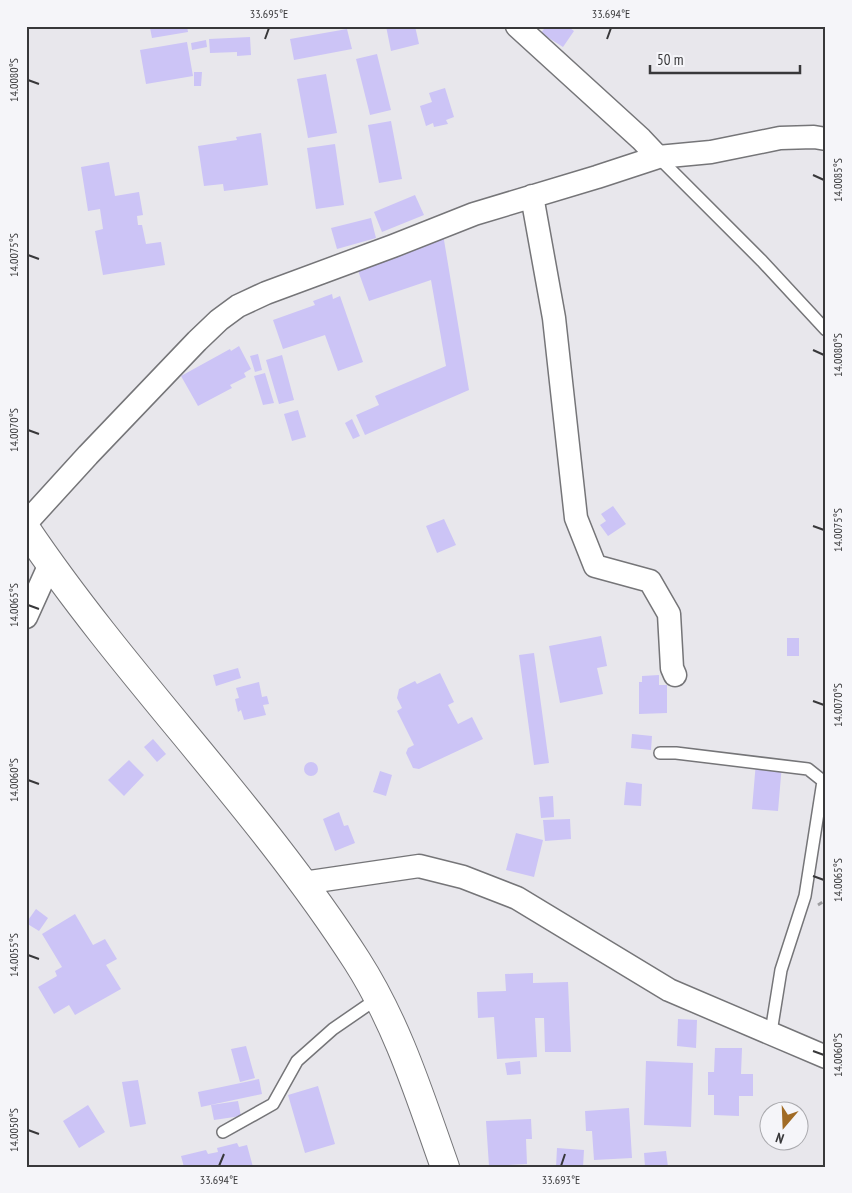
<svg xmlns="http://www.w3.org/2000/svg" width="852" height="1193" font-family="'PT Sans Narrow',sans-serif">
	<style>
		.building { fill: #ccc4f6 }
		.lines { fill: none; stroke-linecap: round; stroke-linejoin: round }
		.lane-casing { stroke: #757578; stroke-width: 14 }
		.street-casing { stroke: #757578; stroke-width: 25 }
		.secondary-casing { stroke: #757578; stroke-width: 30 }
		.path { stroke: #9e9ea1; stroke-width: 3; stroke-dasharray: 5 2.5; stroke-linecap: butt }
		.lane { stroke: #fff; stroke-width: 11 }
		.street { stroke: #fff; stroke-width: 22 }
		.secondary { stroke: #fff; stroke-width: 28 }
		.ticks { fill: none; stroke: #38383a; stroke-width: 2 }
		.neatline { fill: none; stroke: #38383a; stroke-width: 2 }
		.ticks-label { font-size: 12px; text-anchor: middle; fill: #38383a }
	</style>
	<rect width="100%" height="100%" fill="#e8e7ec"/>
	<path class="building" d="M160,26H187L188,32L152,38L150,28Z
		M386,26H415L419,44L391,51Z
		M546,26H567L574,31L563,47L541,33Z
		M347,29L352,49L294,60L290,39Z
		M250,37L251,55L237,56V52L210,53L209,39Z
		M206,40L207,47L192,50L191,43Z
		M187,42L193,76L146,84L140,50Z
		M377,54L391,110L370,115L356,59Z
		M194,72H202L201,86H194Z
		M326,74L337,133L308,138L297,79Z
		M445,88L454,117L446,120L448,124L434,127L433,123L426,126L420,106L432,102L429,93Z
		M391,121L402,179L379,183L368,125Z
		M261,133L268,185L224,191L223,184L204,186L198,146L237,140L236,137Z
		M335,144L344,205L316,209L307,148Z
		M109,162L115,196L139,192L143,215L137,216L138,225H142L146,244L161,242L165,265L103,275L95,231L103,229L100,209L88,211L81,167Z
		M415,195L424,215L382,232L374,212Z
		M371,218L376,238L337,249L331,228Z
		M443,234L469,390L365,435L356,415L379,405L375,396L446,366L431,280L369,301L356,265Z
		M332,294L333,299L340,296L363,362L338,371L325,335L283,349L273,320L315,305L313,301Z
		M239,346L251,369L244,373L246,377L230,385L232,388L198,406L181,376L230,349L231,351Z
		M258,354L262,370L255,372L250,356Z
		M282,355L294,400L279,404L266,360Z
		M265,373L274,403L263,405L254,376Z
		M298,410L306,437L292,441L284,414Z
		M352,419L360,436L353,439L345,423Z
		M613,506L626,524L608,536L600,525L606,521L601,514Z
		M444,519L456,545L437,553L426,526Z
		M601,636L607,666L597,668L603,694L560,703L549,646Z
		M787,638H799V656H787Z
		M534,653L549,763L534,765L519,655Z
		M238,668L241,678L216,686L213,675Z
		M440,673L454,702L448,705L458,724L472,717L483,739L419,769L413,768L406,753L408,748L414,745L397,711L402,708L397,698L399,689L415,681L417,684Z
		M659,675V685H667V713L639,714V682H642V676Z
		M259,682L262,697L267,696L269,704L263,705L266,715L244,720L241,710L238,712L235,699L239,698L236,688Z
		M632,734L652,736L651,750L631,748Z
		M153,739L166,754L157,762L144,747Z
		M129,760L144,775L124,796L108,780Z
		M304 769a7 7 0 1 1 14 0a7 7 0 1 1-14 0Z
		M756,762L782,764L778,811L752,809Z
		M380,771L392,775L386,796L373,792Z
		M626,782L642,784L641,806L624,805Z
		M553,796L554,817L541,818L539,797Z
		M339,812L344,826L348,825L355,843L335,851L323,819Z
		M570,819L571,839L545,841L543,820Z
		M516,833L543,840L534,877L506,870Z
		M36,909L48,918L39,931L26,923Z
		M75,914L93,945L105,939L117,959L106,965L121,989L75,1015L69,1005L54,1014L38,987L57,976L55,971L62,967L42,934Z
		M533,973V983L568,982L571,1052H545L544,1018H535L537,1057L497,1059L494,1017L478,1018L477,992L506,991L505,974Z
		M678,1019L697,1020L696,1048L677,1046Z
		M246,1046L255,1078L240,1082L231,1049Z
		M715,1048H742L741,1074H753V1096H739V1116L714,1115V1095H708V1072H714Z
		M520,1061L521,1074L507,1075L505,1063Z
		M646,1061L693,1063L691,1127L644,1125Z
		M259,1079L262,1094L201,1107L198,1092Z
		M138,1080L146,1124L130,1127L122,1082Z
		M318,1086L335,1144L305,1153L288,1095Z
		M238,1101L241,1116L214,1120L211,1105Z
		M88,1105L105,1132L79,1148L63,1121Z
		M629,1108L632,1158L594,1160L592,1131H586L585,1111Z
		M531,1119L532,1139H526L527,1164L489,1166L486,1121Z
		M237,1143L239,1147L247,1145L253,1167H184L181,1156L206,1150L208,1154L218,1152L217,1148Z
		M557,1148L584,1150L583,1167H556Z
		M666,1151L668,1167H645L644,1153Z"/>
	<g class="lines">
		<g class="lane-casing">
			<path id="lane" d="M658,157L762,261L826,330
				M660,753H676L808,769L823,781L805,896L781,970L771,1032
				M223,1132L273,1104L297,1061L333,1029L378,998"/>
		</g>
		<g class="street-casing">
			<path id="street" d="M517,26L641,139L658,157
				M532,196L554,318L576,518L595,566L650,581L669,614L672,668L675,675
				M26,523L88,455L197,341L219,320L238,306L266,293L393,246L474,214L597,177L658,157L711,152L780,138L814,137L826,139
				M26,617L50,564
				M303,883L419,866L463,877L517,898L669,990L826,1057"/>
		</g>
		<g class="secondary-casing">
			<path id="secondary" d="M26,529C128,680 259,808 357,961C398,1025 420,1097 445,1167"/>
		</g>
		<path class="path" d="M818,905L826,900"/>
		<use href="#lane" class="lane"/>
		<use href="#street" class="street"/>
		<use href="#secondary" class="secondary"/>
	</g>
	<path class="ticks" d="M265,39L269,28M607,39L611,28M28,80L39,84M813,175L824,180M28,255L39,259M813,350L824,355M28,430L39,434M813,526L824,530M28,605L39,609M813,701L824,705M28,780L39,784M813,876L824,880M28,955L39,959M813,1051L824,1055M28,1130L39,1134M219,1166L224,1154M561,1166L565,1154"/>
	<rect width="852" height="1193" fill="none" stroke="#f5f5f9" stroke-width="55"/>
	<g transform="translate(784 1126) rotate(199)"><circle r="24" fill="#f5f5f9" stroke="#a9a9ad"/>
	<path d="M0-4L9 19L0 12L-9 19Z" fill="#a16b25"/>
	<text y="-8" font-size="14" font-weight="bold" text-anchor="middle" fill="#38383a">N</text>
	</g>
	<path d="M650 65v8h150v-8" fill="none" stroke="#38383a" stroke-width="2.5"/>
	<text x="657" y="65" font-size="15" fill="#38383a" stroke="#f5f5f9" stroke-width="4" paint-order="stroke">50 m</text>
	<rect x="28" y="28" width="796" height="1138" class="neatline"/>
	<g class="ticks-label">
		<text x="269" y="18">33.695°E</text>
		<text x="611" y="18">33.694°E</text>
		<text transform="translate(14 80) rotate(-90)" y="4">14.0080°S</text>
		<text transform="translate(838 180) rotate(-90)" y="4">14.0085°S</text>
		<text transform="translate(14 255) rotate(-90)" y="4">14.0075°S</text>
		<text transform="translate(838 355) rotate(-90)" y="4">14.0080°S</text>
		<text transform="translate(14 430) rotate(-90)" y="4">14.0070°S</text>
		<text transform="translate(838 530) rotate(-90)" y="4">14.0075°S</text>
		<text transform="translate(14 605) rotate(-90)" y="4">14.0065°S</text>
		<text transform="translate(838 705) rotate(-90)" y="4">14.0070°S</text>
		<text transform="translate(14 780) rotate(-90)" y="4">14.0060°S</text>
		<text transform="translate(838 880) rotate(-90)" y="4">14.0065°S</text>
		<text transform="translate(14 955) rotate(-90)" y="4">14.0055°S</text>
		<text transform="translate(838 1055) rotate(-90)" y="4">14.0060°S</text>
		<text transform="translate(14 1130) rotate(-90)" y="4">14.0050°S</text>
		<text x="219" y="1184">33.694°E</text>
		<text x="561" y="1184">33.693°E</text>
	</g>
</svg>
